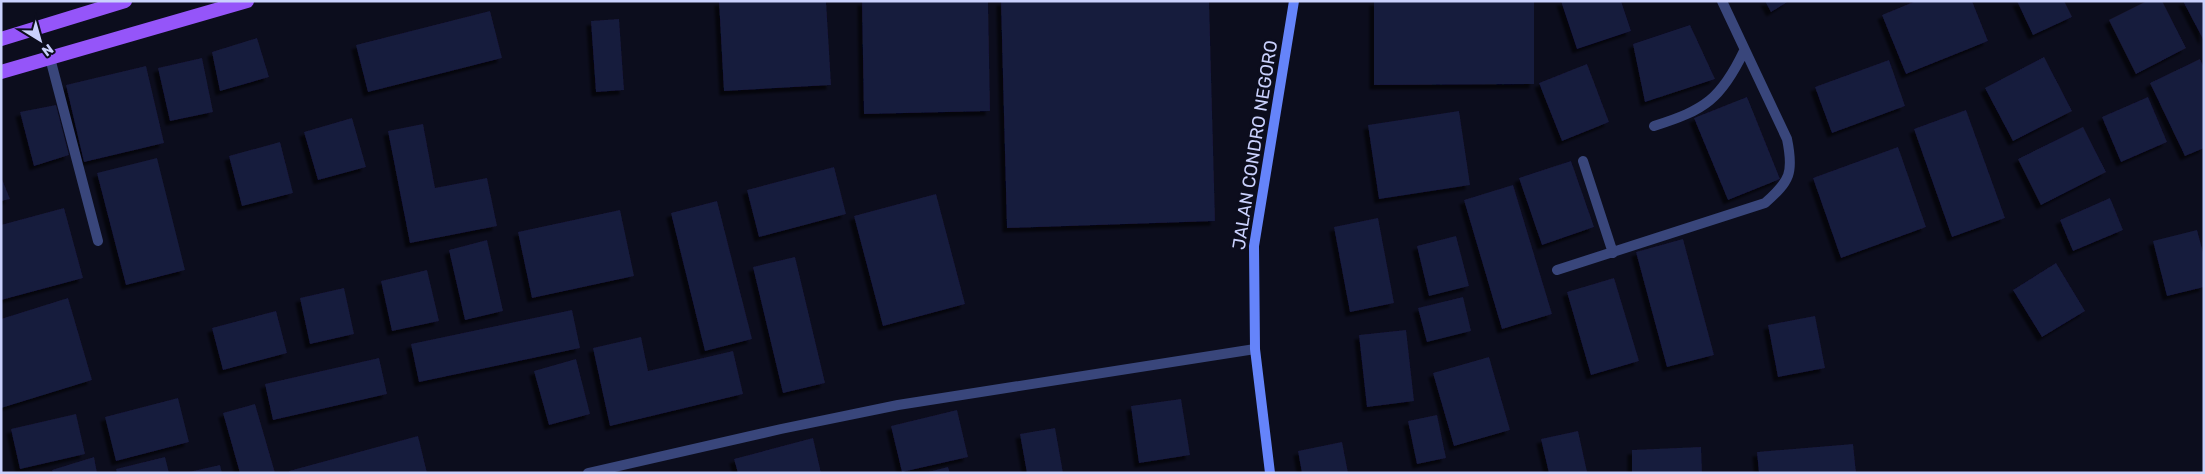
<svg xmlns="http://www.w3.org/2000/svg" width="2205" height="474" font-family="Rubik,sans-serif">
	<style>
		.building { fill: #191a3d; filter: url(#shadow) }
		.lines { fill: none; stroke-linecap: round; stroke-linejoin: round }
		.minor { stroke: #39467b; stroke-width: 10 }
		.secondary { stroke: #6584fa; stroke-width: 10 }
		.primary { stroke: #9555f9; stroke-width: 14 }
		.labels { text-anchor: middle; dominant-baseline: central; stroke-width: 5; stroke-linejoin: round; paint-order: stroke }
		.street-label { font-size: 18px; fill: #cad1fd; stroke: #0c0d1d }
	</style>
	<defs>
		<filter id="shadow"><feDropShadow dx="-4.5" dy="4.5" stdDeviation="1" flood-color="#0009"/></filter>
	</defs>
	<rect width="100%" height="100%" fill="#0c0d1d"/>
	<path class="building" d="M719,1H826L831,85L724,91Z
		M862,1H988L990,111L864,114Z
		M1001,1H1209L1215,221L1007,228Z
		M1374,1H1534V84L1374,85Z
		M1561,1H1621L1631,31L1577,49Z
		M1765,1H1789L1771,12Z
		M1916,1H1972L1988,41L1906,74L1882,15Z
		M2017,1H2064L2072,17L2033,35Z
		M2147,1H2162L2186,48L2136,74L2109,20Z
		M2183,1H2204V41Z
		M490,11L502,58L368,92L356,45Z
		M619,19L624,90L596,92L591,21Z
		M1690,25L1715,79L1645,102L1633,44Z
		M257,38L269,77L220,91L212,52Z
		M2044,57L2072,111L2013,141L1985,88Z
		M202,58L213,112L170,121L158,68Z
		M2200,59L2204,68V148L2185,156L2150,83Z
		M1889,60L1905,106L1832,133L1815,87Z
		M1587,64L1609,122L1562,141L1539,83Z
		M146,66L164,143L84,162L66,85Z
		M1747,97L1780,179L1728,200L1694,118Z
		M2148,97L2167,142L2121,162L2102,117Z
		M56,105L69,155L34,166L20,112Z
		M1966,110L2005,218L1952,237L1914,129Z
		M1459,111L1470,185L1379,199L1368,125Z
		M352,118L366,167L318,180L304,132Z
		M423,124L435,188L487,178L497,226L410,243L388,131Z
		M2083,127L2106,172L2041,205L2018,159Z
		M280,142L293,193L242,206L229,156Z
		M1898,147L1926,227L1841,258L1813,178Z
		M157,158L185,270L126,285L97,173Z
		M1571,161L1594,227L1542,245L1519,178Z
		M834,167L846,214L759,237L747,190Z
		M1,177L10,199L1,201Z
		M1513,185L1552,314L1502,329L1464,200Z
		M936,194L965,304L883,326L854,216Z
		M2110,198L2123,230L2073,251L2060,220Z
		M717,201L752,339L705,351L671,213Z
		M64,208L83,278L1,300V225Z
		M620,210L634,276L532,298L518,232Z
		M1378,218L1394,303L1350,312L1334,227Z
		M2197,230L2204,256V287L2167,296L2153,241Z
		M1456,236L1469,286L1429,296L1417,246Z
		M1683,239L1714,355L1667,367L1636,252Z
		M487,240L503,311L465,320L449,250Z
		M795,257L825,383L783,393L753,267Z
		M2056,263L2085,311L2042,337L2013,290Z
		M427,270L439,321L392,331L381,281Z
		M1614,278L1639,361L1591,375L1567,292Z
		M344,288L354,334L310,344L300,298Z
		M1463,297L1471,331L1427,342L1418,308Z
		M68,298L92,380L1,408V319Z
		M572,310L580,348L419,382L411,344Z
		M276,311L287,353L223,370L212,328Z
		M1815,316L1825,368L1778,377L1768,325Z
		M1406,330L1414,401L1367,407L1359,335Z
		M641,337L648,371L733,351L743,394L610,426L593,348Z
		M1489,357L1510,430L1454,446L1433,373Z
		M379,358L387,394L273,420L265,384Z
		M576,359L590,414L549,425L534,371Z
		M178,398L189,442L116,461L105,417Z
		M1181,399L1190,455L1139,463L1131,406Z
		M255,404L275,473H240L223,413Z
		M957,410L968,457L902,472L891,426Z
		M76,414L85,454L20,469L11,429Z
		M1437,415L1446,458L1417,464L1408,421Z
		M1055,428L1063,473H1027L1020,434Z
		M1578,431L1587,472L1549,473L1541,439Z
		M418,436L427,473H289V471Z
		M813,438L821,473H738L734,459Z
		M1342,442L1348,473H1302L1298,451Z
		M1853,444L1856,473H1759L1757,452Z
		M1701,447L1702,473H1632V450Z
		M94,457L97,473H53L52,470Z
		M165,457L169,473H117L116,469Z
		M220,465L222,473H189V472Z
		M948,467L950,473H928V472Z"/>
	<g class="lines">
		<path class="minor" d="M50,58L98,241
			M1654,126C1705,110 1721,99 1744,51
			M1583,161L1613,253
			M1557,270L1765,203C1790,181 1794,173 1787,139L1722,1
			M588,473L781,429L898,405L1255,349"/>
		<path class="secondary" d="M1270,473L1255,349L1254,246L1294,1"/>
		<path class="primary" d="M1,39L125,1
			M1,72L247,1"/>
	</g>
	<g class="labels">
		<g class="street-label">
			<text transform="translate(1255 145) rotate(-81)">JALAN CONDRO NEGORO</text>
		</g>
	</g>
	<rect width="2205" height="474" fill="none" stroke="#cad1fd" stroke-width="5"/>
	<g transform="translate(40 40) rotate(143)" stroke="#0c0d1d" stroke-width="4" paint-order="stroke">
	<path d="M0-4L9 19L0 12L-9 19Z" fill="#cad1fd"/>
	<text y="-8" font-size="14" font-weight="bold" text-anchor="middle" fill="#cad1fd">N</text>
	</g>
</svg>
